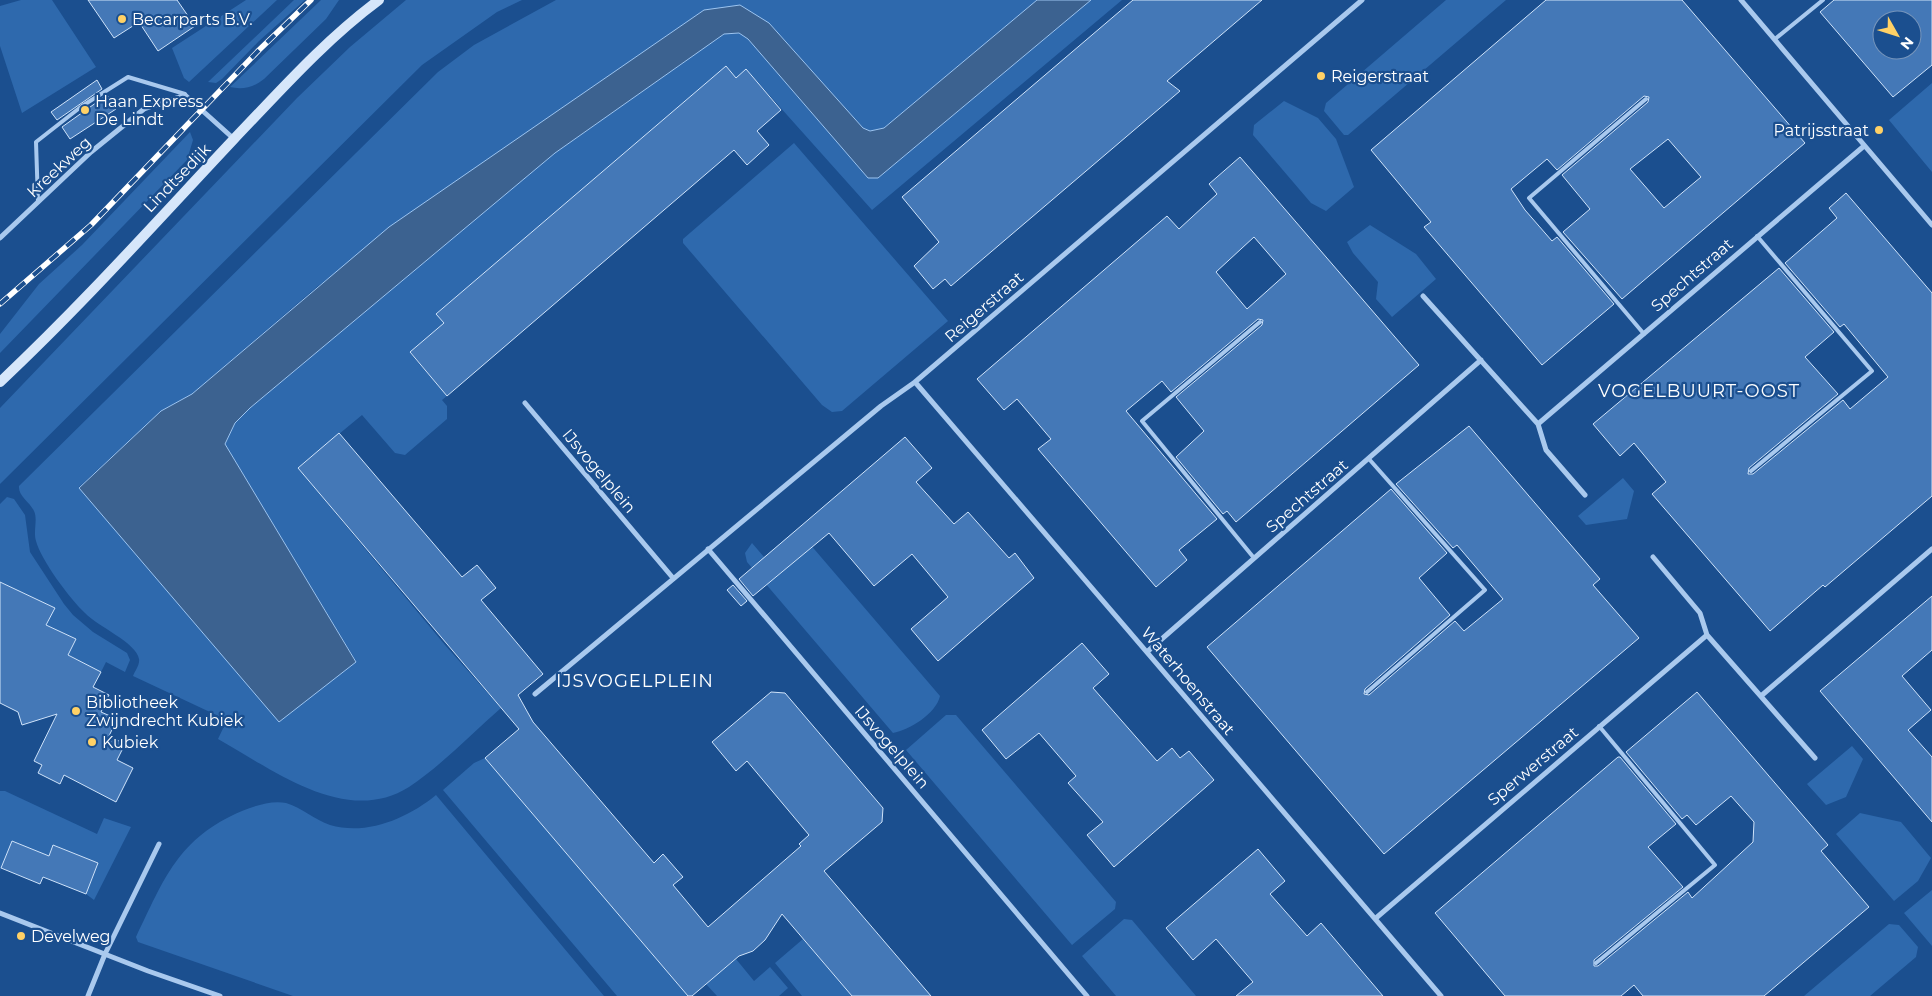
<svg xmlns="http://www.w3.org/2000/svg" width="1932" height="996" font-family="Montserrat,sans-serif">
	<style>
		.green { fill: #2e69ad }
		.water { fill: #3c6290; stroke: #9cc4f0 }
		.building { fill: #4478b7; stroke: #cfe3fa; fill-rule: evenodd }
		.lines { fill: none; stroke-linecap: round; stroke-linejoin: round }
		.lane { stroke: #a9c9ee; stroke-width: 4 }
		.street { stroke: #a9c9ee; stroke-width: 5 }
		.secondary { stroke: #d6e6fa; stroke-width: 10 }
		.rail-casing { stroke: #fff; stroke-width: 5.5 }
		.rail { stroke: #1b4f8f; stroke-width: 4; stroke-dasharray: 11; stroke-linecap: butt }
		.poi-dot { fill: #ffd166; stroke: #1b4f8f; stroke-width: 2 }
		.labels { text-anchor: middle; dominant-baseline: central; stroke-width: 4.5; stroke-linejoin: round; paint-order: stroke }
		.poi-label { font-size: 16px; fill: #fff; stroke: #1b4f8f; text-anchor: start }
		.street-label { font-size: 16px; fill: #fff; stroke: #1b4f8f }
		.neighbourhood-label { font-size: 18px; letter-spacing: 1px; fill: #fff; stroke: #1b4f8f }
	</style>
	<rect width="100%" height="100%" fill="#1b4f8f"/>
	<path class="green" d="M21,0H52L96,67L22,113L0,46V6Z
		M246,0H277L189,82L184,78L172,48Z
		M294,0H305L259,41L222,79L216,83L208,82Z
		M321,0H339L326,19L264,79C254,87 243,90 230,87Z
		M406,0H522L497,12L422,65L0,484V408L297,98L350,47Z
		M556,0H1037L884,128L870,131L863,128L769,23L704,10L525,134L318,286L192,394L161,411L79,487L124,538L356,661L225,444L235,423L250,408L555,153L724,34L740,33L748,39L868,178H878L1091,0H1122L872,210L746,69L736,78L726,66L437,313L444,323L410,353L447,396L442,400L447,406V419L405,455L395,453L362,415L298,468L445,645L501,708C471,734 442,765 409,787C346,827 272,769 218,739L227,720L133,676C135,671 140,665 139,659C137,643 97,626 85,613C70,599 41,560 36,541C33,532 38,519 34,511C30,502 18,496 19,486L438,72L474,45Z
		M1446,0H1506L1348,135H1344L1324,111L1326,103Z
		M1932,83V172L1889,120Z
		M1284,101L1318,118L1336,139L1354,187L1326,211L1311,203L1253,135L1254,125Z
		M190,132L193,140L187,160L0,353V334L39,284L82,245Z
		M794,143L948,321L842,411L832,412L822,405L683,243V239Z
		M1370,225L1416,254L1436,279L1392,317L1376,299L1378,282L1353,253L1347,242Z
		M1623,478L1634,491L1627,519L1586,525L1578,516Z
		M7,497L14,499L25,515L30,552L64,604L73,615L93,632L127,653L130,660L125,672L106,662L101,672L68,655L76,639L46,625L55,608L2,583L0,587V504Z
		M797,529L940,696C936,714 909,730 893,733L747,562L745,553L752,543L764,557Z
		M946,715H956L1116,902L1115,909L1072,945L906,750Z
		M1852,746L1863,759L1846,797L1826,805L1807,784Z
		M485,758L688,996H617L443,790L474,763Z
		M0,791H5L97,834L104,818L131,827L94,900L86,894L98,863L54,845L49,856L12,841L0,871Z
		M436,795L604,996H293L138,942L136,937C164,879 178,838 242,811C254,806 272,800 286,803C301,807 315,820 330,825C367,836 408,818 436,795Z
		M1860,813L1901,822L1931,858L1918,881L1894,901L1836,834Z
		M1932,890V946L1904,913Z
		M1124,919L1132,920L1196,996H1116L1082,956Z
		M1889,924L1899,925L1918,947L1916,957L1870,996H1804Z
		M803,939L852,996H802L775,963Z
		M736,959L754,981L770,967L788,988L779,996H717L706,984Z"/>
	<path class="water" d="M1037,0H1091L878,178H868L748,39L739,33L724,34L555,153L250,408L235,423L225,444L356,662L279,722L79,488L161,411L192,394L389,227L704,10L740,5L769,23L863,128L870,131L884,128Z"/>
	<path class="building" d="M88,0H177L195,26L158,51L139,22L114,38Z
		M1133,0H1262L1167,81L1180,91L951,286L945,279L933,289L914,266L939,242L902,197Z
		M1546,0H1682L1805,143L1622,299L1563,232L1590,209L1562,175L1648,102L1649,97L1644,96L1557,170L1547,159L1511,189L1525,210L1552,241L1557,237L1614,304L1542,365L1424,227L1431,222L1371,150ZM1668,139L1701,177L1664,208L1630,169Z
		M1834,0H1932V65L1893,97L1820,12ZM1882,20H1912V50H1882Z
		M726,66L736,78L746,69L781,110L757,131L769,145L747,165L734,150L447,396L410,352L444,323L436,314Z
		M97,80L102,89L57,120L51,112Z
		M107,95L116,109L70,139L62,127Z
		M1240,157L1419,365L1236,522L1227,511L1223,514L1176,457L1204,431L1176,397L1262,325L1263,320L1258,319L1171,392L1162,381L1126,411L1217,519L1179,550L1187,560L1156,587L1038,449L1051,439L1017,399L1004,410L977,379L1167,216L1179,229L1217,194L1209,184ZM1254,237L1286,274L1247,309L1216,272Z
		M1846,193L1932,293V496L1825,587L1823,585L1770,631L1652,494L1666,482L1634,443L1620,456L1593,424L1779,268L1834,332L1805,357L1838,394L1749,468L1748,474H1753L1843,400L1850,409L1888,377L1844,324L1840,327L1785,263L1837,218L1829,208Z
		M1469,426L1600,579L1593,585L1639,638L1384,854L1207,647L1391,489L1447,553L1419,578L1450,615L1365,689L1364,694L1369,695L1455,621L1464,631L1503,599L1457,545L1453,548L1396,484Z
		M339,433L462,577L477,565L496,588L481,600L543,674L518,695L533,722L654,863L663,854L683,877L673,885L708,927L801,846L799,844L809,835L747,761L736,771L712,742L771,692L785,693L883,808L882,822L824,871L931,996H852L782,914L765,940L753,951L739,956L692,996H688L485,758L519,729L298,468Z
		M905,437L932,468L916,482L954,524L968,512L1009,558L1015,553L1034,578L938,661L911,629L948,597L912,554L874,586L829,533L753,596L739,579Z
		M0,582L55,608L46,625L76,639L68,655L101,672L93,687L109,695L101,712L117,719L109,736L125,744L117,760L133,768L116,802L64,775L60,784L38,773L42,765L34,761L57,714L22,725L18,712L0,703Z
		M733,585L747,601L741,606L727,590Z
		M1932,596V650L1902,676L1931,710L1908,730L1932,757V822L1820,691Z
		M1082,643L1109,674L1093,688L1157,761L1172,748L1180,758L1189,751L1214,780L1114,867L1087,835L1103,822L1068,783L1076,776L1039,733L1006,759L982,730Z
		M1697,692L1828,845L1821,851L1869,907L1764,996H1643L1634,985L1621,996H1505L1435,913L1618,757H1620L1676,824L1648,847L1683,887L1594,960V966H1598L1688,892L1692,898L1753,842L1754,822L1731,796L1696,825L1687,815L1682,819L1626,752Z
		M12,841L49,856L53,845L98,863L86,894L43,877L40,884L1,868Z
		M1258,849L1285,881L1270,894L1307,936L1321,923L1383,996H1236L1253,982L1216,939L1193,960L1166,928Z"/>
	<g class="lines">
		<path class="lane" d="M1775,39L1823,0
			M38,202L36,142L82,106L128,77L185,94
			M1644,334L1529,198L1646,99
			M1751,471L1872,371L1757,236
			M1254,558L1142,421L1260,322
			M1367,692L1485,590L1369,459
			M1596,963L1715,865L1599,726"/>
		<path class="street" d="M1741,0L1932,225
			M0,238L91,152L144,109L185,95L234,139
			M1423,296L1538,424L1546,450L1585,495
			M915,382C1090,587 1267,790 1441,996
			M525,403L673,578
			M1538,424L1864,146
			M708,549L1087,996
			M1653,557L1700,613L1707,635L1815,758
			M1148,651L1481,360
			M535,694L881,406L915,382L1362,0
			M1761,696L1932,549
			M0,913L148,971L220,996
			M1376,918L1707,635
			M88,996L105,954L159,844"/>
		<path class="secondary" d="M0,382C82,305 157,221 234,139C280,91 325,40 379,0"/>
		<g class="rail-casing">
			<path id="rail" d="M0,304L91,225L259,50L311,0"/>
		</g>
		<use href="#rail" class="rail"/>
	</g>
	<g class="poi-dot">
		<circle cx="122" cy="19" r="5"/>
		<circle cx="1321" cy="76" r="5"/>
		<circle cx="85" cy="110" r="5"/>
		<circle cx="1879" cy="130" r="5"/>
		<circle cx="76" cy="711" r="5"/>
		<circle cx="92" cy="742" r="5"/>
		<circle cx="21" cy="936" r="5"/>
	</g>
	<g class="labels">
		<g class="poi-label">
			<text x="132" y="19">Becarparts B.V.</text>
			<text x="1331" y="76">Reigerstraat</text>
			<text x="95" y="101">Haan Express<tspan x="95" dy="18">De Lindt</tspan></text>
			<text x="1869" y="130" text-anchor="end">Patrijsstraat</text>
			<text x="86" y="702">Bibliotheek<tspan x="86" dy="18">Zwijndrecht Kubiek</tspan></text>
			<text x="102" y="742">Kubiek</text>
			<text x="31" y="936">Develweg</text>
		</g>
		<g class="street-label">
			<text transform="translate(59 167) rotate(-43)">Kreekweg</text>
			<text transform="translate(177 178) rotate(-46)">Lindtsedijk</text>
			<text transform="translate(1692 275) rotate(-41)">Spechtstraat</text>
			<text transform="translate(984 307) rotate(-41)">Reigerstraat</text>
			<text transform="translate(599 471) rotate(50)">IJsvogelplein</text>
			<text transform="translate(1307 496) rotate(-41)">Spechtstraat</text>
			<text transform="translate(1188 681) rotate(50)">Waterhoenstraat</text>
			<text transform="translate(892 747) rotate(49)">IJsvogelplein</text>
			<text transform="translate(1533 766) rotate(-40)">Sperwerstraat</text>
		</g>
		<g class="neighbourhood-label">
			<text x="1699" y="391">VOGELBUURT-OOST</text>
			<text x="635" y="681">IJSVOGELPLEIN</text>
		</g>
	</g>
	<g transform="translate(1897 35) rotate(129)"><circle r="24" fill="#1b4f8f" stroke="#7695bc"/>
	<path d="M0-4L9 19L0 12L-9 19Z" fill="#ffd166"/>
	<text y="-8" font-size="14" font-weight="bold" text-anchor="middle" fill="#ffffff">N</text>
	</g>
</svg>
